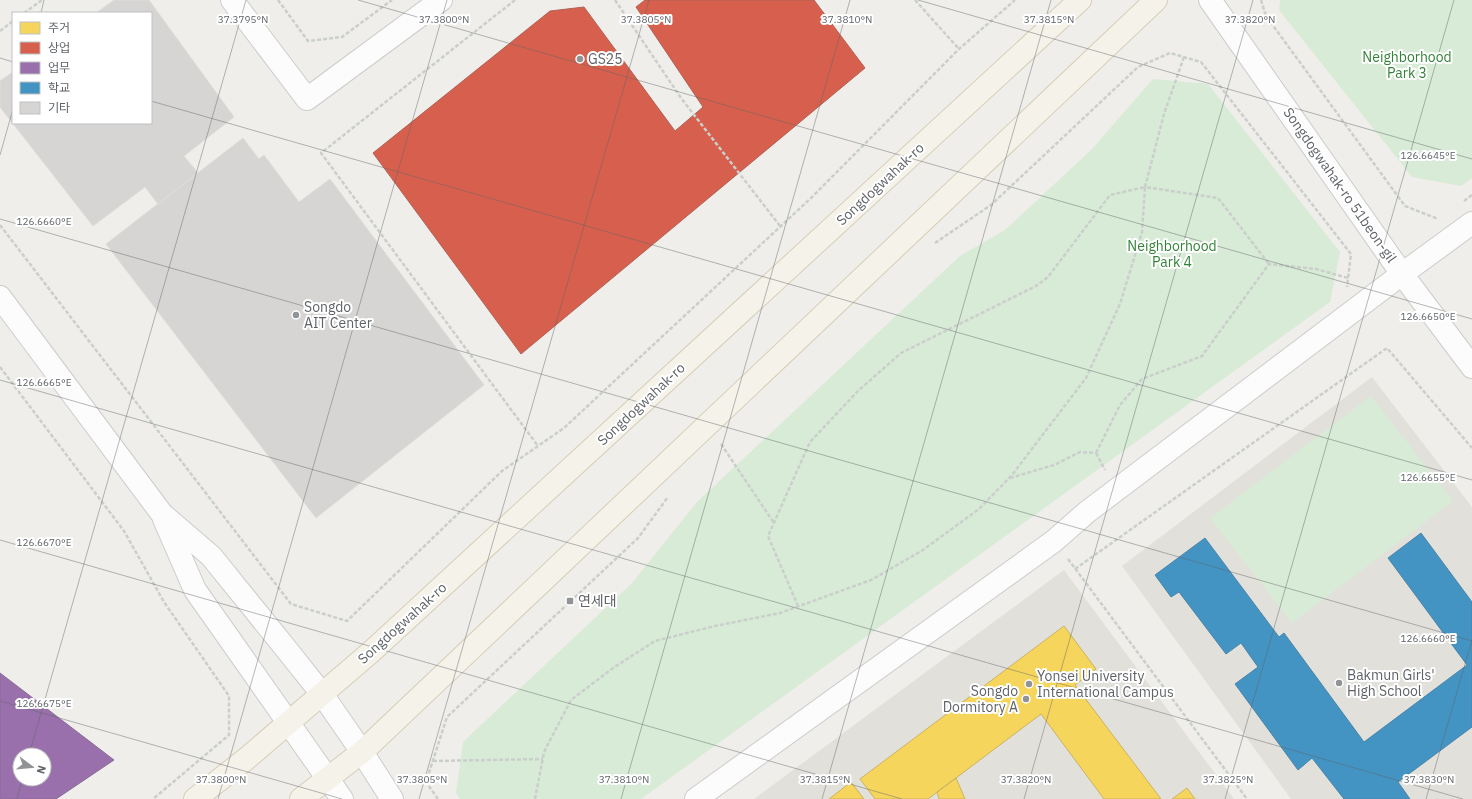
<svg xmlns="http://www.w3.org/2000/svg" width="1472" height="799" font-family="'IBM Plex Sans','Noto Sans KR',sans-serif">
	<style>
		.education { fill: #e2e0da }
		.green { fill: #d8ebd6 }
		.homes { fill: #f6d55c; stroke: #c9b360 }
		.shops { fill: #d6604d; stroke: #b26155 }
		.offices { fill: #9970ab; stroke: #886c97; fill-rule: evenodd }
		.schools { fill: #4393c3; stroke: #4b85a8 }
		.building { fill: #d6d5d3; stroke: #deddd9 }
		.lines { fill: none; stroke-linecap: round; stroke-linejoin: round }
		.minor-casing { stroke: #cbcccc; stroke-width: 24 }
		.major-casing { stroke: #d7ceb8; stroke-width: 24 }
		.path { stroke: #cacfcc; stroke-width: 2.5; stroke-dasharray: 4 2; stroke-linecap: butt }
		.minor { stroke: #fdfcfc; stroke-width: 22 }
		.major { stroke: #f4f2e9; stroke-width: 22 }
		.ticks { fill: none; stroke: #5f6368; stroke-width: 1; stroke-opacity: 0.45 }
		.poi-dot { fill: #919496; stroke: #fff; stroke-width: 1.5 }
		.labels { text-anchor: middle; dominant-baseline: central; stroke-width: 4; stroke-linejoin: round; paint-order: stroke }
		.park-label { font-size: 14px; fill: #348238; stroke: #fff }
		.poi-label { font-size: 14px; fill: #5f6368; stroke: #fff; text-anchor: start }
		.street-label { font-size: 14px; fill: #5f6368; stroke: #fff }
		.ticks-label { font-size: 10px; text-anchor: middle; fill: #5f6368; stroke: #fff; stroke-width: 4; stroke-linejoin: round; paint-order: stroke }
	</style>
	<rect width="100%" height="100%" fill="#efeeea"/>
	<path class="education" d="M1372,377L1472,507V799H1291L1122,566Z
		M1064,570L1234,799H754Z"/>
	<path class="green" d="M1280,0H1472V178L1461,186L1412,177L1279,10Z
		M1153,79L1208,84L1340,252L1330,302L641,799H460L456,793L463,742L632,583L697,502L960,256L1005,230L1092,149Z
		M1371,396L1453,501L1292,623L1210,518Z"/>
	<path class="homes" d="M236,149L250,168L254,165L265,180L273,175L287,194L153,298L114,244Z
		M351,269L396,329L408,320L453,384L338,474L259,368L316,322L304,303Z
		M1064,626L1096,669L1075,685L1161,799H1104L1041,714L928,799H875L860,779Z
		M956,778L965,799H939L937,792Z
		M851,782L864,799H829Z
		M1187,788L1195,799H1172Z"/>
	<path class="shops" d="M645,0H814L865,68L521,354L373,153L550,11L584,7L675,131L703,107L636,7Z"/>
	<path class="offices" d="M0,673L114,760L56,799H0ZM20,755H44V779H20Z"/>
	<path class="schools" d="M1421,533L1472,602V727L1398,782L1410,799H1344L1312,758L1298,770L1235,684L1258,667L1241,643L1226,654L1179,592L1171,597L1155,575L1205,538L1279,637L1284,633L1364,742L1467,665L1388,558Z"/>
	<path class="building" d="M114,0H149L234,117L184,156L198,173L158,204L145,187L93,226L0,107V81L13,72V123H151V13H96Z
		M243,138L259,159L264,155L299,202L330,179L484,385L316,518L106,244Z"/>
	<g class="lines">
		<g class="minor-casing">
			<path id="minor" d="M232,0L307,99L441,0
				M1210,0L1402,274L1472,367
				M0,297L162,514L211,556L283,645L322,694L362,752L392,799
				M164,519L195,590L342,799
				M696,799L1054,541L1087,512L1402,274L1472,223"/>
		</g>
		<g class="major-casing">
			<path id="major" d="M195,799L246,759L371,652L1080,0
				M301,799L362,752L1156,0"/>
		</g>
		<path class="path" d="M278,0L308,41L342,37L392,0
			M515,0L321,153L538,446
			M615,0L681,98L780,226
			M915,0L959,49
			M1261,0L1266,16L1405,206L1438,219
			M24,13L42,0
			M0,31L13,21
			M1184,57L1164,114L1145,187L1218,198L1269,264
			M1464,201L1472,195
			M0,225L291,604L347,621L502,471L564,428L811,198L959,49L1015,0
			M935,243L991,205L1138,67L1170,53L1201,62L1351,254L1347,287
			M0,367L124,531L164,602L229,696V735L153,799
			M721,444L774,523
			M1096,453L1120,405L1142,379L1202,356L1269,264L1316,269L1348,278
			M1096,453L1105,470
			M1010,478L1054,465L1080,452L1096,453
			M1068,559L1247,799
			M1075,569L1387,348L1472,448
			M433,761L543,759
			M438,799L426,782L447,717L638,538L668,497
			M535,799L544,752L571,700L613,668L655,641L715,626L780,613L871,580L923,550L979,509L1012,475L1086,378L1120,304L1142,232L1145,187L1110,195L1048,277L1036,286L901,353L858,391L810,442L768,536L798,606"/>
		<use href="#minor" class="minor"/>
		<use href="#major" class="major"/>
	</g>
	<path class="ticks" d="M358,0L1472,319M918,0L1472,159M41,13L44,0M0,58L13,62M151,101L1472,480M0,155L13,109M0,219L1472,641M0,380L1463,799M0,540L902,799M0,701L342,799M29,755L246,0M17,799L22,779M218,799L447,0M419,799L649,0M621,799L850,0M822,799L1051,0M1024,799L1253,0M1225,799L1454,0M1426,799L1472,640"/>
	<g class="poi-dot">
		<circle cx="580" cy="59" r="4"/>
		<circle cx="296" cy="315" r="4"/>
		<rect x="566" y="597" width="8" height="8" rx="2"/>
		<circle cx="1339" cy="683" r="4"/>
		<circle cx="1029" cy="684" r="4"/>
		<circle cx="1026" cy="699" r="4"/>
	</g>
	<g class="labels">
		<g class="park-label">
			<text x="1407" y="57">Neighborhood<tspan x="1407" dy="16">Park 3</tspan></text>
			<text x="1172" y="246">Neighborhood<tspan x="1172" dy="16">Park 4</tspan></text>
		</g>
		<g class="poi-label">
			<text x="588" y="59">GS25</text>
			<text x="304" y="307">Songdo<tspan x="304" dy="16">AIT Center</tspan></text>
			<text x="578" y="601">연세대</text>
			<text x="1347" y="675">Bakmun Girls'<tspan x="1347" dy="16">High School</tspan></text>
			<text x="1037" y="676">Yonsei University<tspan x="1037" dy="16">International Campus</tspan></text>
			<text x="1018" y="691" text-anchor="end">Songdo<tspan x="1018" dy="16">Dormitory A</tspan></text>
		</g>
		<g class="street-label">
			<text transform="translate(880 184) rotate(-43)">Songdogwahak-ro</text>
			<text transform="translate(1340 185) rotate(55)">Songdogwahak-ro 51beon-gil</text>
			<text transform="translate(641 404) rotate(-43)">Songdogwahak-ro</text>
			<text transform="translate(402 623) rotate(-42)">Songdogwahak-ro</text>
		</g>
	</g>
	<g class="ticks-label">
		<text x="243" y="23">37.3795°N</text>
		<text x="444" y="23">37.3800°N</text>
		<text x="646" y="23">37.3805°N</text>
		<text x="847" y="23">37.3810°N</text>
		<text x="1049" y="23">37.3815°N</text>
		<text x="1250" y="23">37.3820°N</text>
		<text x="1428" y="159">126.6645°E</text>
		<text x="44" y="225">126.6660°E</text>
		<text x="1428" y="320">126.6650°E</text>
		<text x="44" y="386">126.6665°E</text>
		<text x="1428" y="481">126.6655°E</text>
		<text x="44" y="546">126.6670°E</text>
		<text x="1428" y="642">126.6660°E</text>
		<text x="44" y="707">126.6675°E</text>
		<text x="221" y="783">37.3800°N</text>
		<text x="422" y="783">37.3805°N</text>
		<text x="624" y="783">37.3810°N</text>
		<text x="825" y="783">37.3815°N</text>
		<text x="1026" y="783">37.3820°N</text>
		<text x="1228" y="783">37.3825°N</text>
		<text x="1429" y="783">37.3830°N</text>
	</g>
	<rect x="12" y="12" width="140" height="112" fill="#ffffff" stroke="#bfc1c3"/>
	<rect x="20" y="22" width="20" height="12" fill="#f6d55c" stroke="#bfc1c3"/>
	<text x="48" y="32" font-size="12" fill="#5f6368">주거</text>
	<rect x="20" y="42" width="20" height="12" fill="#d6604d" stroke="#bfc1c3"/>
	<text x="48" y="52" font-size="12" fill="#5f6368">상업</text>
	<rect x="20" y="62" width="20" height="12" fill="#9970ab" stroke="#bfc1c3"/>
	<text x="48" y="72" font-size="12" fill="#5f6368">업무</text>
	<rect x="20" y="82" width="20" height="12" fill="#4393c3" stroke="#bfc1c3"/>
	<text x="48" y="92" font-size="12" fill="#5f6368">학교</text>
	<rect x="20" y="102" width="20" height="12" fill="#d6d5d3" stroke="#bfc1c3"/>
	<text x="48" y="112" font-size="12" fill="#5f6368">기타</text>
	<g transform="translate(32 767) rotate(106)"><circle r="19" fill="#ffffff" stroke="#bfc1c3"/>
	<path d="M0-3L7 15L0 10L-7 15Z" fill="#919496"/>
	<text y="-6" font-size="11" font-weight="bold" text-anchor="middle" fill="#5f6368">N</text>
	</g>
</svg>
